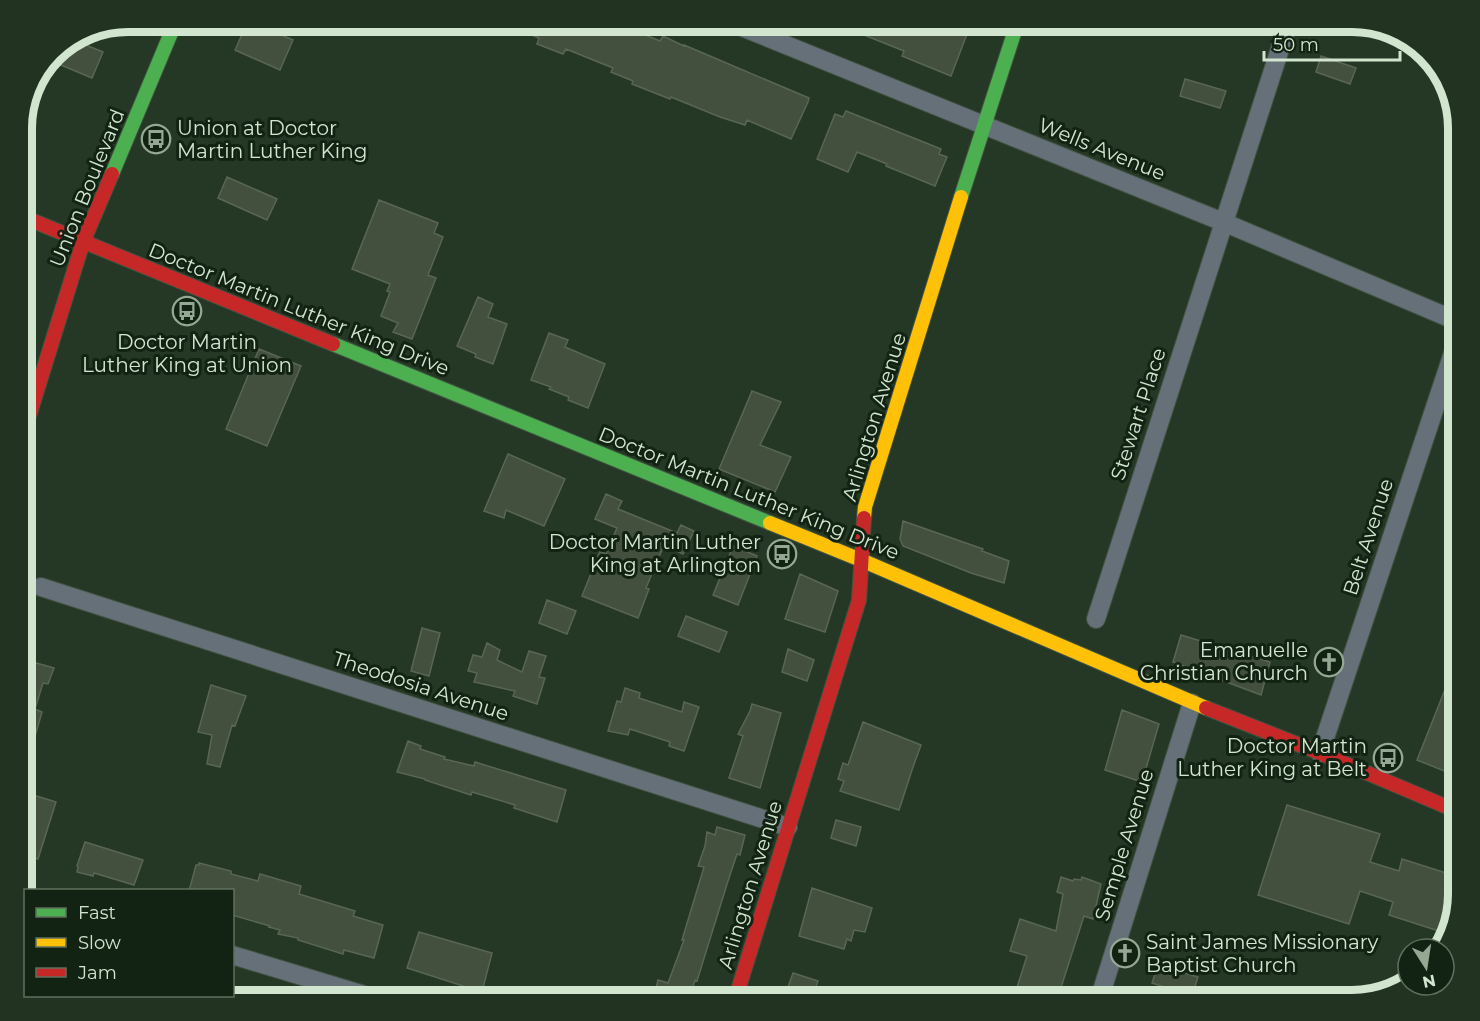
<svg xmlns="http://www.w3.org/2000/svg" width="1480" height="1021" font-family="Montserrat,sans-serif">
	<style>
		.building { fill: #43503d; stroke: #5a6654; stroke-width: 1.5 }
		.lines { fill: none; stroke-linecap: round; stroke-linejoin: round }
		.street-casing { stroke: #425242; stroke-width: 20 }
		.fast-casing { stroke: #425242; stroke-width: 16 }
		.slow-casing { stroke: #425242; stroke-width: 16 }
		.jam-casing { stroke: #425242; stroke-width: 16 }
		.street { stroke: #657079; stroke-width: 18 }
		.fast { stroke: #4caf50; stroke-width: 14 }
		.slow { stroke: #ffc107; stroke-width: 14 }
		.jam { stroke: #c62828; stroke-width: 14 }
		.labels { text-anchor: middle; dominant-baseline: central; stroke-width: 6; stroke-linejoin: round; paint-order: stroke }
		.poi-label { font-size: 20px; fill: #d1e5cf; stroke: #132313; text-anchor: end }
		.street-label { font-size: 20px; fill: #d1e5cf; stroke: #132313 }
		.rim { fill: none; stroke: #d1e5cf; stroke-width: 8 }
	</style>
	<rect width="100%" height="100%" fill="#253825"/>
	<path class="building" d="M248,21L293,40L280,70L235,50Z
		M529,21H628L626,27L660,41L663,36L684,46V45L731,65L809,98L808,102L791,139L747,120L745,125L720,117L671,97L670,99L632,84L633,81L611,72L613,68L566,49L563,54L537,44L539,38L525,32Z
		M834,21H968L964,32L967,34L951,76L902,56L904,51L864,35Z
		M71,39L103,52L92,78L49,60L52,52Z
		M1321,56L1356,68L1350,84L1316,72Z
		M1185,79L1226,91L1220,108L1180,96Z
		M846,111L941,149L939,154L947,157L935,186L886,166L887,164L857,152L848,172L817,159L835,114L843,117Z
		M227,177L277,199L267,220L218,198Z
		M379,200L438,223L434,233L443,237L428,275L436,278L412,339L393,332L398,323L381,316L390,292L387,291L390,284L352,269Z
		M478,297L493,304L488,317L507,324L493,364L475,357L476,354L457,346Z
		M549,333L568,340L565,347L605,364L588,408L568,400L569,397L549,389L551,387L531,380Z
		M259,349L301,366L267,446L226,429Z
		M752,391L781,402L760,445L791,457L775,492L719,469Z
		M508,454L565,479L544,526L506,510L504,518L484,511Z
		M606,494L622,501L618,509L677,533L681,525L694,531L683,554L664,545L646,588L649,589L638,618L582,596L600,551L606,554L617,528L595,519Z
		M903,521L983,549L982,551L1009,561L1004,583L971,573L903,546L900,539Z
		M733,546L757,556L738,605L713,595Z
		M800,574L838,591L825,632L785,619Z
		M547,600L576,611L567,634L539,623Z
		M686,616L727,632L719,652L678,636Z
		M422,628L440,633L429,676L411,671Z
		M1181,635L1270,662L1261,695L1173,662Z
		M487,643L500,650L497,660L522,672L529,651L546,656L539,677L545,678L537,704L513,696L515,691L474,682L477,673L468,671L473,655L482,657Z
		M788,649L814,660L807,681L782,672Z
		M21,662L33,666V662L54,668L48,684L43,683L35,709L42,712L34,740L27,738L25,743H21Z
		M1448,682L1459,687V710L1452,728L1459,731V777L1417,760Z
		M211,685L246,696L235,726L232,725L220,767L207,764L212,735L198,732Z
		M625,688L640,693L639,698L682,712L684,702L699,707L684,751L669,746L670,742L630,729L628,735L608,731L617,701L621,702Z
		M752,704L781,713L760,788L729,778L743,736L738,734L750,711Z
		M1122,710L1159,724L1142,782L1105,770Z
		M863,722L921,745L912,770L899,810L840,791L844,781L838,779L843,763L848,765Z
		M408,741L421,746L420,749L445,757L444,759L474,766L475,762L566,790L557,822L514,808L515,805L472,792L471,795L425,780V779L397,772Z
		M30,794L56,802L38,859L21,854V795L30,798Z
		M1287,805L1380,834L1370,862L1399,871L1402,859L1459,877V891L1445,933L1389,915L1393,902L1360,891L1349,924L1258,895Z
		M836,820L861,827L856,846L831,838Z
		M717,827L745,835L740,855L737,854L728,881L697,981L695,980L689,1000H664L654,997L658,980L668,983L684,940H682L704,867L698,866L705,846L707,832L715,835Z
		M85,842L143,860L134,885L94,873L93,876L77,872L78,867L77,866Z
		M199,863L231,871V874L258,881L260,874L301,886L299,894L355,911L353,916L383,925L374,958L344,950L343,954L298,940V938L278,934L280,930L269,927L270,926L232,915V891H189L196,865H199Z
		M1061,877L1073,881L1074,879L1081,880L1082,877L1101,884L1093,919L1084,916L1057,1000H1013L1027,956L1010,951L1020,919L1056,931L1063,894L1057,892Z
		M812,888L872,908L865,932L854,930L851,941L847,939L844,949L799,936Z
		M419,932L492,953L482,992L407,968Z
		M1158,965L1198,977L1192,996L1152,983Z
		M793,973L818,981L812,998L787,990Z"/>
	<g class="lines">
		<g class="street-casing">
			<path id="street" d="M727,21L1223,222L1459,322
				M41,587L788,827
				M1096,619L1289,21
				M1320,753L1459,335
				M21,890L26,891
				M232,955L381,1000
				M1099,1000L1192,703"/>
		</g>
		<g class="fast-casing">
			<path id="fast" d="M112,174L176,21
				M961,197L1018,21
				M333,344L770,523"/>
		</g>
		<g class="slow-casing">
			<path id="slow" d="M864,518L865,507L961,197
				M770,523L861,560L1206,708"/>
		</g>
		<g class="jam-casing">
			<path id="jam" d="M21,216L333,344
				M21,442L83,242L112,174
				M1206,708L1320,753L1459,812
				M735,1000L859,600L864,518"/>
		</g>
		<use href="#street" class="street"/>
		<use href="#fast" class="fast"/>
		<use href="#slow" class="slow"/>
		<use href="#jam" class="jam"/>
	</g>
	<defs>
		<g id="bus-ring" transform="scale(1.5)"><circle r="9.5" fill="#132313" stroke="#95a894" stroke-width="1.5"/><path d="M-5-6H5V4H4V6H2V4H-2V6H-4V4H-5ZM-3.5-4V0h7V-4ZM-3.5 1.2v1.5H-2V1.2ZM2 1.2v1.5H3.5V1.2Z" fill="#95a894"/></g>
		<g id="church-ring" transform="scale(1.5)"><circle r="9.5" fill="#132313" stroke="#95a894" stroke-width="1.5"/><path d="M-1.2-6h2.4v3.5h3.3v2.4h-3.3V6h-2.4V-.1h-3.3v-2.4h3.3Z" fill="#95a894"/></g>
	</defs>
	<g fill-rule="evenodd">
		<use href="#bus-ring" x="156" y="139"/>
		<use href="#bus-ring" x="187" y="311"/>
		<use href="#bus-ring" x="782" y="554"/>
		<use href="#church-ring" x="1329" y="662"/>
		<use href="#bus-ring" x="1388" y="758"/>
		<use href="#church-ring" x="1125" y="953"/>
	</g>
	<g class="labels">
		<g class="poi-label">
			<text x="177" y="128" text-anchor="start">Union at Doctor<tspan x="177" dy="23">Martin Luther King</tspan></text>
			<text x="187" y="342" text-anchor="middle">Doctor Martin<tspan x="187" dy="23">Luther King at Union</tspan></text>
			<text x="761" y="542">Doctor Martin Luther<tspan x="761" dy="23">King at Arlington</tspan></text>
			<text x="1308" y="650">Emanuelle<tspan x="1308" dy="23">Christian Church</tspan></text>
			<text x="1367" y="746">Doctor Martin<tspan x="1367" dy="23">Luther King at Belt</tspan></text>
			<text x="1146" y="942" text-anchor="start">Saint James Missionary<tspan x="1146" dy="23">Baptist Church</tspan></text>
		</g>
		<g class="street-label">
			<text transform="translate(1102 149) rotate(22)">Wells Avenue</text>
			<text transform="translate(87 188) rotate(-68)">Union Boulevard</text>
			<text transform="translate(299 309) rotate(22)">Doctor Martin Luther King Drive</text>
			<text transform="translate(1138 414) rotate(-72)">Stewart Place</text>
			<text transform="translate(874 417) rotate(-73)">Arlington Avenue</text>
			<text transform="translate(749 493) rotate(22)">Doctor Martin Luther King Drive</text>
			<text transform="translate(1368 537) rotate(-72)">Belt Avenue</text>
			<text transform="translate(421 686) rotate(18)">Theodosia Avenue</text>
			<text transform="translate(1124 845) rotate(-73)">Semple Avenue</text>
			<text transform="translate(750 885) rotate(-73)">Arlington Avenue</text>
		</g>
	</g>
	<path d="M0 0H1480V1021H0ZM128 32H1352A96 96 0 0 1 1448 128V894A96 96 0 0 1 1352 990H128A96 96 0 0 1 32 894V128A96 96 0 0 1 128 32Z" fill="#232" fill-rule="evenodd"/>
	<path class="rim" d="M128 32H1352A96 96 0 0 1 1448 128V894A96 96 0 0 1 1352 990H128A96 96 0 0 1 32 894V128A96 96 0 0 1 128 32Z"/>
	<rect x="24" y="889" width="210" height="108" fill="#132313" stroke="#5f715e" stroke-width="1.5"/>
	<rect x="36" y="908" width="30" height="9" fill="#4caf50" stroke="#5f715e" stroke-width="1.5"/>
	<text x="78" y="919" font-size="18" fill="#d1e5cf">Fast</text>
	<rect x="36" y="938" width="30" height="9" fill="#ffc107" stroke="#5f715e" stroke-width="1.5"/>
	<text x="78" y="949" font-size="18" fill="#d1e5cf">Slow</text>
	<rect x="36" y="968" width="30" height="9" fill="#c62828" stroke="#5f715e" stroke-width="1.5"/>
	<text x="78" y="979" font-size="18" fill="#d1e5cf">Jam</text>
	<g transform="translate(1426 967) rotate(168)"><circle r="28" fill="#132313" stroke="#5f715e" stroke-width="1.5"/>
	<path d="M0-4.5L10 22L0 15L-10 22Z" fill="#95a894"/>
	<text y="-9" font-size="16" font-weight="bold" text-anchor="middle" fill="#d1e5cf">N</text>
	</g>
	<path d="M1264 51v9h136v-9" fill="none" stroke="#d1e5cf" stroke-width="3"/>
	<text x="1273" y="51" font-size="18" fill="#d1e5cf" stroke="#132313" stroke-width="4.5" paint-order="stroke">50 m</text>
</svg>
